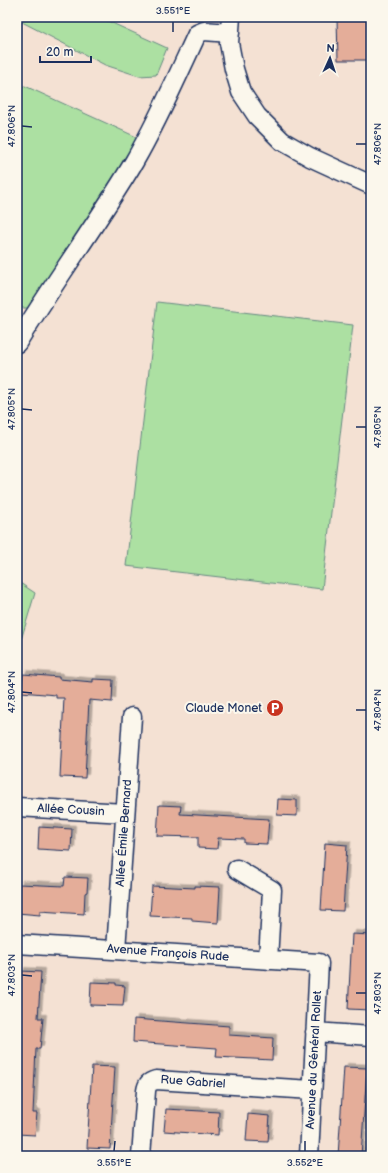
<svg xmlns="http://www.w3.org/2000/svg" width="388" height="1173" font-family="'Balsamiq Sans',sans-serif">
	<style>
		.green { fill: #ace0a2; stroke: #648880 }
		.building { fill: #e4ad99; stroke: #1b2f5e; filter: url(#shadow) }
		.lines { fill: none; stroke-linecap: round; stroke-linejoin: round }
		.minor-casing { stroke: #1b2f5e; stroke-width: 21 }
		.minor { stroke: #fbf7ec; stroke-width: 18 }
		.ticks { fill: none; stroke: #1b2f5e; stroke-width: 1.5 }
		.labels { text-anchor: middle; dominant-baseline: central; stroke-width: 4; stroke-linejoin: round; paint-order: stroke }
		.poi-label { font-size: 12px; fill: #1b2f5e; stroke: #fbf7ec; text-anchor: end }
		.street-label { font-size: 12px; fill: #1b2f5e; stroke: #fbf7ec }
		.neatline { fill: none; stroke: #1b2f5e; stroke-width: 1.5 }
		.ticks-label { font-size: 10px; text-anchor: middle; fill: #1b2f5e }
	</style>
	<defs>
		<filter id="shadow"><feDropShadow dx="3.5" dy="-3.5" stdDeviation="0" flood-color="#0004"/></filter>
	</defs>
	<rect width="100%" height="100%" fill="#f4e1d3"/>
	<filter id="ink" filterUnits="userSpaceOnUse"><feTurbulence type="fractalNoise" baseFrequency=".025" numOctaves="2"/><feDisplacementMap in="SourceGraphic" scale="8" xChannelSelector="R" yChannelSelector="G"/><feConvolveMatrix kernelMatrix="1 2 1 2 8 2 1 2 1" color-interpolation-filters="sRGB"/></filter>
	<g filter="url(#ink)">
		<path class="green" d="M17,17H99L167,48L156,75L139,76L105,65L22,22L17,21Z
			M25,86L143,140L28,308H17V87Z
			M157,302L353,325L322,589L126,566Z
			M17,581L35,593L21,640L17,639Z"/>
		<path class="building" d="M337,18H371V60H338Z
			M23,674L59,677V679L93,682V679L113,680L112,702L89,700L85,778L60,777L64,698H56V695L21,692Z
			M278,799L297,800V816L277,815Z
			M159,805L181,806L180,814L269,819L267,844L244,843V839L218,838L217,849L198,848V837L157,836Z
			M39,827L72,829L71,851L38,849Z
			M325,843L347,845L343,911L321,910Z
			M65,877L88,878L87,892L85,893L84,914L40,911V915L17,913L19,884L64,886Z
			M152,886L195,888V886L220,887L218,923L192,921V918L150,916Z
			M352,934L371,935L370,1010L348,1009Z
			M21,971L41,972L38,1018H43L40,1049H36L33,1113H37L35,1135L17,1134V1041Z
			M91,982L116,983V985L125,986L123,1006L90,1005Z
			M134,1019L229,1026V1035L273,1038L272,1060L216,1057L217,1048L133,1042Z
			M92,1066L115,1067L110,1149L87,1148Z
			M344,1067L367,1068L361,1156H338Z
			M166,1109L219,1112L218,1135L164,1131Z
			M248,1114L270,1116L268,1142L246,1141Z"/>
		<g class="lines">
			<g class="minor-casing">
				<path id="minor" d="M231,17L229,43L234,69L241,92L257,116L282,141L310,157L371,185
					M17,343C54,282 97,224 134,162C158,121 177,77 197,34L204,31L230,33
					M17,807L125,813
					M237,869L272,890L268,960
					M17,944L319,963L309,1156
					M116,950L132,717
					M315,1032L371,1036
					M141,1156L146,1091C147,1084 149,1082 156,1080L312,1090"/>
			</g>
			<use href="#minor" class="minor"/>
		</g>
	</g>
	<path class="ticks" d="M173,32V22M22,126L32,127M356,144H366M22,409L32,410M356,427H366M22,692L32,693M356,710H366M22,975L32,976M356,993H366M114,1151L115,1141M305,1151V1141"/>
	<defs>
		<g id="parking-disc" transform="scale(0.9)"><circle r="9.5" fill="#c8321e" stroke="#fbf7ec"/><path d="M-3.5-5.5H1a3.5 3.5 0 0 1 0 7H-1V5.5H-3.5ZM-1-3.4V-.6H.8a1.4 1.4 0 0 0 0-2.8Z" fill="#fff"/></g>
	</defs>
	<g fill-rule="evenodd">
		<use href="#parking-disc" x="275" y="708"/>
	</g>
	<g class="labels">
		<g class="poi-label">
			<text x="262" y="708">Claude Monet</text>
		</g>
		<g class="street-label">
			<text transform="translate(71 810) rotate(3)">Allée Cousin</text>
			<text transform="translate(124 833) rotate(-86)">Allée Émile Bernard</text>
			<text transform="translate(168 953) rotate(4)">Avenue François Rude</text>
			<text transform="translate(314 1060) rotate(-87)">Avenue du Général Rollet</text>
			<text transform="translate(193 1082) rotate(4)">Rue Gabriel</text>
		</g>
	</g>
	<rect width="388" height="1173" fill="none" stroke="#fbf7ec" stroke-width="44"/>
	<g transform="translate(330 58) rotate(3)" stroke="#fbf7ec" stroke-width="3" paint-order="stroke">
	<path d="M0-3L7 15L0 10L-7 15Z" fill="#1b2f5e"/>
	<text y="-6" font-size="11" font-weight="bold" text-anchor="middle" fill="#1b2f5e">N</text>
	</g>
	<path d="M40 56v6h51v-6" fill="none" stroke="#1b2f5e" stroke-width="2"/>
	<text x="46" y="56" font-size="12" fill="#1b2f5e" stroke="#fbf7ec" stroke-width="3" paint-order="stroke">20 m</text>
	<rect x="22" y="22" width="344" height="1129" class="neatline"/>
	<g class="ticks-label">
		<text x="173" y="14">3.551°E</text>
		<text transform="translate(11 126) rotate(-90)" y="4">47.806°N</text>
		<text transform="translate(377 144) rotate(-90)" y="4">47.806°N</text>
		<text transform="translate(11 409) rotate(-90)" y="4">47.805°N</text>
		<text transform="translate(377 427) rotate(-90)" y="4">47.805°N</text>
		<text transform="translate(11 692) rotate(-90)" y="4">47.804°N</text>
		<text transform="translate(377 710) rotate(-90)" y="4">47.804°N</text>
		<text transform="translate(11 975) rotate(-90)" y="4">47.803°N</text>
		<text transform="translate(377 993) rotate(-90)" y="4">47.803°N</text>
		<text x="114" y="1166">3.551°E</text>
		<text x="305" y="1166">3.552°E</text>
	</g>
</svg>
